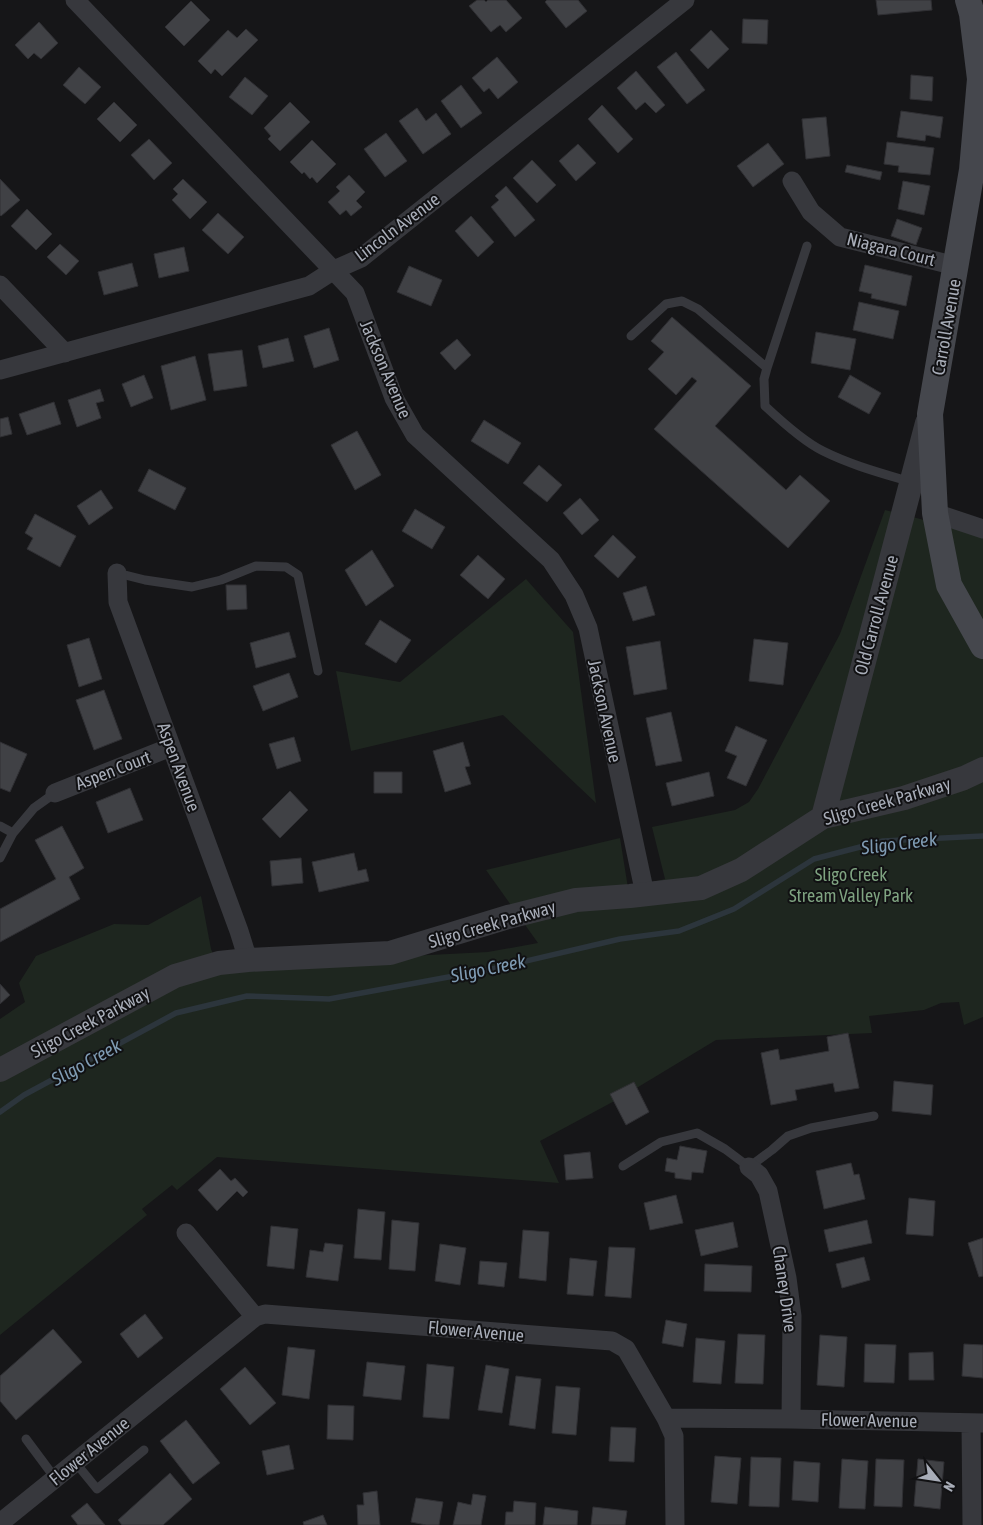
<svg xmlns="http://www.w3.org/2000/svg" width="983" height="1525" font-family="'Asap Condensed',sans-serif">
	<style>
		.green { fill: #1e261f }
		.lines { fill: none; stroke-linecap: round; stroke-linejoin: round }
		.stream { stroke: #2c353c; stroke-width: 5.5 }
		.building { fill: #404145; stroke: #303034 }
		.service { stroke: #37383d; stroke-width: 9 }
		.minor { stroke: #37383d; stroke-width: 19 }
		.tertiary { stroke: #37383d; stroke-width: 24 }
		.secondary { stroke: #45474d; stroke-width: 26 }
		.labels { text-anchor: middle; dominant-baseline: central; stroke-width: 4; stroke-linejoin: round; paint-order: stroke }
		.street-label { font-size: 18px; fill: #a8adb8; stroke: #111113 }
		.park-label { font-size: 18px; fill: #7fa381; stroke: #111113 }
		.water-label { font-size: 19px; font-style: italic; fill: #7f9bb3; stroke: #111113 }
	</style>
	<rect width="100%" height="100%" fill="#161618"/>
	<path class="green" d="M885,510L983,535V1017L964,1025L959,1002L941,1003L924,1010L869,1016L872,1033L716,1040L620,1098L540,1141L559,1183L217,1157L177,1190L172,1185L142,1209L147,1215L0,1335V1019L25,1002L19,983L36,956L114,924L148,925L201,896L211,949L218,967L233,965L488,952L538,943L486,870L620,838L628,888L665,879L652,827L735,810L749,802L758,789L840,634Z
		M526,579L573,632L596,803L503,715L351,751L336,671L400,682Z"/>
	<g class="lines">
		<path class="stream" d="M0,1112L24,1095L176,1013L247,996L329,999L492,969L620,939L679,931L734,909L814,859L883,841L983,836"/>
	</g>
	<path class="building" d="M477,0H484L486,2L488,0H506L522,18L506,32L500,25L491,32L469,6Z
		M547,0H578L587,11L566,28L545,2Z
		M876,0H931L932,10L878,15Z
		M191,1L210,20L184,46L165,27Z
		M743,19L768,20L767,44L742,43Z
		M39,22L58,43L41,59L34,53L28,59L15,45Z
		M246,29L258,40L222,76L215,69L211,74L198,61L228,30L237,38Z
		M711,30L729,49L708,69L690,50Z
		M676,52L705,90L687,104L657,67Z
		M497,57L518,82L498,99L489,88L484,92L472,78Z
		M79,67L101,87L85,104L63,85Z
		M636,71L665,105L656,113L645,102L636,110L617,88Z
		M911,75L933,77L932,101L910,99Z
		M245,77L268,96L252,115L229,97Z
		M461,85L482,113L461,128L441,101Z
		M114,102L137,125L120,142L97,119Z
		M290,102L310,122L280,151L268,139L271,136L264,128Z
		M602,105L633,139L618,153L588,119Z
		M417,108L426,121L436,113L451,134L423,154L399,121Z
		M901,111L943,117L940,138L926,135L925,141L897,137Z
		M826,117L830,156L806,159L802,119Z
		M386,133L407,161L385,177L364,149Z
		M149,139L172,163L154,180L131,155Z
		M312,140L336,164L317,183L312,177L310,179L304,172L302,174L290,162Z
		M887,142L934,148L930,175L898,172L899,166L884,164Z
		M768,143L784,164L753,187L737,166Z
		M578,144L596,163L576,181L559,161Z
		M532,160L556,185L537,203L513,178Z
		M847,165L882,172L880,180L845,172Z
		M349,175L365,192L356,201L362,207L351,216L346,210L340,215L328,202L340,191L336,187Z
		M0,179L20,200L1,216L0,215Z
		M183,179L207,202L190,219L172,200L178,194L173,189Z
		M903,181L930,186L924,215L898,209Z
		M506,186L535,220L515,237L491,207L499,200L495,196Z
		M27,209L52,234L36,250L11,226Z
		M218,213L244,237L228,254L202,230Z
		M471,216L494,242L478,257L455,231Z
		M897,219L922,228L916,245L891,236Z
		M60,244L79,261L66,275L47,257Z
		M184,247L189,271L159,278L154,254Z
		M132,263L138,286L104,295L98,272Z
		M865,265L912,276L906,306L871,298L872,294L859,291Z
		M409,266L442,280L431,306L397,292Z
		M859,302L899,311L893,339L853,330Z
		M672,317L751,386L715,426L786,490L800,475L830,501L788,548L654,429L697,381L692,377L676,395L648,369L664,352L651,341Z
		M329,328L339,360L314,368L304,336Z
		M816,332L856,339L850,370L811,363Z
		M288,338L294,361L263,368L258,346Z
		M457,339L471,355L455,370L440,353Z
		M242,350L247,386L214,391L208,354Z
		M195,356L206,400L171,410L161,366Z
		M144,375L153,398L131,407L122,384Z
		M850,375L881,393L869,414L838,397Z
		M100,389L104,401L96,403L101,418L77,427L68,400Z
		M54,402L61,424L27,435L19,414Z
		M8,417L12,434L0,437V419Z
		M484,420L521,443L508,464L471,441Z
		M357,431L381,475L355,490L331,445Z
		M539,465L562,485L547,502L523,483Z
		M149,469L186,488L175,510L138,491Z
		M101,490L113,508L89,525L77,506Z
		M580,498L599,520L582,535L563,513Z
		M415,509L445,527L432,549L402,531Z
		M35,514L76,536L60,567L27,549L33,538L25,533Z
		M613,535L636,557L618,578L594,556Z
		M372,550L394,586L366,606L345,570Z
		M478,555L505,579L488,599L460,575Z
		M226,585H246L247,609L227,610Z
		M646,586L655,615L633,621L623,593Z
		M380,620L411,640L396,663L365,644Z
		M289,632L296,657L256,668L250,643Z
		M89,638L102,679L79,687L67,645Z
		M754,639L788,643L783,685L749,681Z
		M660,641L667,689L634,695L626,647Z
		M289,673L298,697L263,711L253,686Z
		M104,690L122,739L94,750L76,700Z
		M671,712L682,761L656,766L646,718Z
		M736,726L767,740L746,786L727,778L737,756L725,751Z
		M294,737L301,761L277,769L269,744Z
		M0,742L27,754L10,792L0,788Z
		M463,742L470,766L465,767L471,784L445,792L433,751Z
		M374,772H402V793H374Z
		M709,772L714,796L672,806L666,783Z
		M130,788L143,820L108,833L96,802Z
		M290,791L308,810L280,838L262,819Z
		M62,826L84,868L69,877L80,899L0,942V909L56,879L35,840Z
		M354,853L358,871L366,869L369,881L319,892L312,862Z
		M301,858L303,883L272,886L270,861Z
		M0,984L10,995L0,1004Z
		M848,1033L859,1088L835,1092L833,1083L795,1090L797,1100L771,1105L761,1053L778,1049L780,1060L829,1051L827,1037Z
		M894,1081L933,1085L931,1115L892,1111Z
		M634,1082L649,1112L626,1125L610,1094Z
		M680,1146L707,1151L703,1173L692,1172L691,1180L675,1178V1173L665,1171L667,1158L677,1160Z
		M590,1152L593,1178L566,1180L564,1155Z
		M851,1163L854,1175L859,1174L865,1199L824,1209L816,1171Z
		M220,1169L231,1181L235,1178L248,1192L243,1197L237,1191L217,1211L198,1190Z
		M676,1195L683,1223L650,1230L644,1203Z
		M909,1198L935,1201L933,1236L906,1234Z
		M358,1209L385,1212L381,1260L354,1258Z
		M392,1220L419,1223L415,1271L389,1269Z
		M867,1220L872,1243L829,1252L824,1230Z
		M733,1222L738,1247L701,1256L695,1230Z
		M271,1226L298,1229L294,1269L267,1266Z
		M523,1230L549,1232L546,1281L519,1278Z
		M983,1238V1276L979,1277L968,1243Z
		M325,1243L343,1245L338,1281L306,1277L310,1250L323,1252Z
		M440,1244L466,1248L460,1285L435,1281Z
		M609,1247L635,1248L631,1298L605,1296Z
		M864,1257L870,1280L842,1288L836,1264Z
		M570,1258L597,1261L593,1296L567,1294Z
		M480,1261L507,1263L504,1287L478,1284Z
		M705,1264L752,1266L751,1292L704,1291Z
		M145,1314L163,1338L138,1358L120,1334Z
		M666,1320L687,1324L683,1347L662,1343Z
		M53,1329L82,1362L16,1420L0,1401V1376Z
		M738,1334L765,1335L763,1384L735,1383Z
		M820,1335L847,1337L844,1387L817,1385Z
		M696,1338L725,1341L721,1384L693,1382Z
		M865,1344L896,1345L894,1383L864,1382Z
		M964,1344L983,1345V1378L962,1376Z
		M288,1347L315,1350L309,1399L282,1395Z
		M933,1352L934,1380H909V1353Z
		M367,1362L405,1366L401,1400L363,1396Z
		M427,1364L454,1367L449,1419L423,1417Z
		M486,1365L509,1369L502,1413L478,1410Z
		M245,1367L276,1403L250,1425L220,1389Z
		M516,1376L541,1379L535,1429L509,1425Z
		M556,1386L580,1388L576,1435L552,1433Z
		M328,1405L354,1406L353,1440L327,1439Z
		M186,1420L220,1463L193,1484L160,1441Z
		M611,1427L636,1428L634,1462L609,1461Z
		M289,1445L294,1469L267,1475L262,1451Z
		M715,1456L741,1458L737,1504L711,1502Z
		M751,1457L781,1458L779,1507L749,1506Z
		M842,1459L868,1461L865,1509L839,1508Z
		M876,1459L904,1460L902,1507L874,1506Z
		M918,1459L944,1462L940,1509L914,1506Z
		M794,1461L820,1463L818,1502L792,1500Z
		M170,1473L192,1499L163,1525H122L118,1520Z
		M377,1491L380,1525H358L357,1505H364L363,1493Z
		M473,1494L486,1496L481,1525H453L458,1502L471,1505Z
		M416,1498L443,1502L439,1525H426L411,1522Z
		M514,1501L536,1503L535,1525H505L506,1512H513Z
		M87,1503L105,1525H78L71,1516Z
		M545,1507L578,1511L577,1525H543Z
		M593,1507L627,1511L625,1525H591Z
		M323,1515L327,1525H304L303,1522Z"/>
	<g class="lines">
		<path class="service" d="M807,246L767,368L764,379L765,406C780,420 804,442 823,451C851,465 881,473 911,482
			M631,336L666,304L682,301L698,309L767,368
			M117,573L145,580L192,587L221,580L256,566L286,567L298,575L318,671
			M0,826L13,833
			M0,858L13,833L34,808L55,793
			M623,1166L661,1142L697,1133L725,1149L749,1167L772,1150L788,1136L811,1128L874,1116
			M26,1439L55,1478
			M75,1462L97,1489L144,1450"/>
		<path class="minor" d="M75,0L355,293L394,398L415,435L551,560L574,595L588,628L645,894
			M792,181L811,212L840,237L956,266
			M0,285L65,353
			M0,370L309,286L334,270L361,258L685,0
			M935,513L983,529
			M117,573L118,602L239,931L248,960
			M55,793L171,747
			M749,1167L759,1175L768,1191L787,1278L792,1316L791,1419
			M186,1233L255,1317
			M666,1418L791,1419L983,1423
			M971,1423L972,1525
			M0,1523L255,1317L265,1314L612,1341L626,1349L666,1418L674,1436L675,1525"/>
		<path class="tertiary" d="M823,817L927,423
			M0,1070L175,976L219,963L248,960L390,953L508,917L576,900L630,896L701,888L741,870L823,817L904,798L964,778L983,769"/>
		<path class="secondary" d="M968,0L972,14L980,79L972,170L930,414L935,513L949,585L983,646"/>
	</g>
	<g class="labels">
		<g class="street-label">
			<text transform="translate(397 227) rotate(-37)">Lincoln Avenue</text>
			<text transform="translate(891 249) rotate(14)">Niagara Court</text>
			<text transform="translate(946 327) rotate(-80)">Carroll Avenue</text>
			<text transform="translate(386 369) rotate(67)">Jackson Avenue</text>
			<text transform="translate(876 615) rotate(-75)">Old Carroll Avenue</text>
			<text transform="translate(605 711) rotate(78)">Jackson Avenue</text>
			<text transform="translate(179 767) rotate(70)">Aspen Avenue</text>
			<text transform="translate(113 770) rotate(-21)">Aspen Court</text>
			<text transform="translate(887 801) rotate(-16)">Sligo Creek Parkway</text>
			<text transform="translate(492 924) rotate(-16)">Sligo Creek Parkway</text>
			<text transform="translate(90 1022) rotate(-28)">Sligo Creek Parkway</text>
			<text transform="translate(785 1289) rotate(82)">Chaney Drive</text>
			<text transform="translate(476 1331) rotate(5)">Flower Avenue</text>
			<text transform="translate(869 1420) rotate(1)">Flower Avenue</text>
			<text transform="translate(89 1451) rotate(-39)">Flower Avenue</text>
		</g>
		<g class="park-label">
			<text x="851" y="874">Sligo Creek<tspan x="851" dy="21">Stream Valley Park</tspan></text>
		</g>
		<g class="water-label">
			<text transform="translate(899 843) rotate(-7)">Sligo Creek</text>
			<text transform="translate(488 968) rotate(-12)">Sligo Creek</text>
			<text transform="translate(86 1062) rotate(-29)">Sligo Creek</text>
		</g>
	</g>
	<g transform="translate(938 1480) rotate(120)" stroke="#111113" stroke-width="4" paint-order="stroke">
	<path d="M0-4L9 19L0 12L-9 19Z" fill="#a8adb8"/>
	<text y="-8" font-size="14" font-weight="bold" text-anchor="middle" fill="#a8adb8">N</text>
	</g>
</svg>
